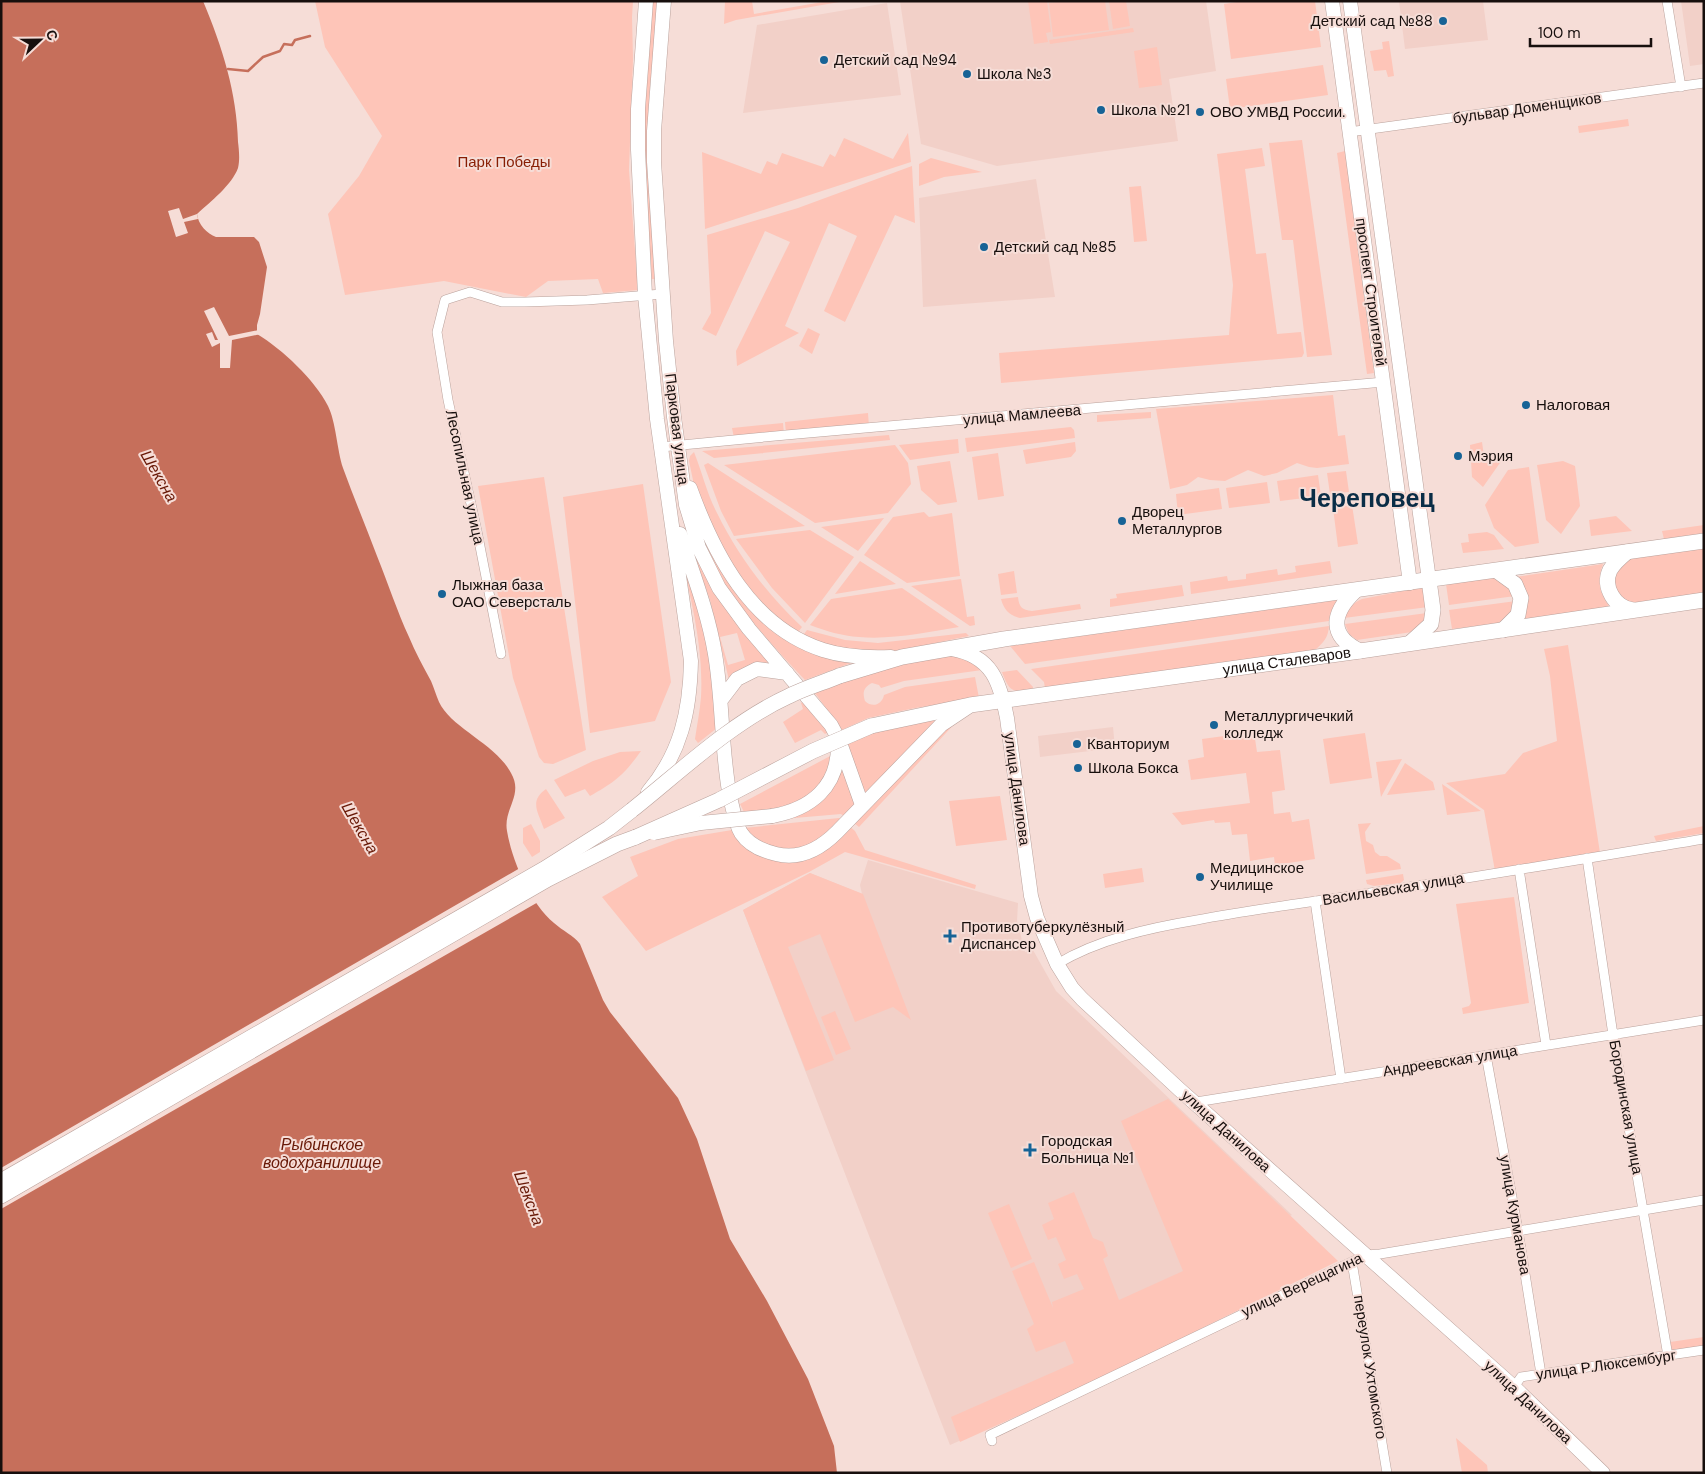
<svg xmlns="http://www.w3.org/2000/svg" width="1705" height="1474" font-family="'DM Sans',sans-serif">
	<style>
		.built { fill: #f2d0c8 }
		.green { fill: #fec5b8; fill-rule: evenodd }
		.water { fill: #c66f5b }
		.pier { fill: #f6ddd7 }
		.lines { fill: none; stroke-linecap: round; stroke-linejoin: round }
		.stream { stroke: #c66f5b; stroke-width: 2.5 }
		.minor-casing { stroke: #baa29c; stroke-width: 10 }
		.secondary-casing { stroke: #baa29c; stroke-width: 15 }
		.primary-casing { stroke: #baa29c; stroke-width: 16 }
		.minor { stroke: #fff; stroke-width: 9 }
		.secondary { stroke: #fff; stroke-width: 14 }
		.primary { stroke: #fff; stroke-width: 15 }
		.secondary-bridge-casing { stroke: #baa29c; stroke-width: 15; stroke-linecap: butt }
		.primary-bridge-casing { stroke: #baa29c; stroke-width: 16; stroke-linecap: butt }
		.secondary-bridge { stroke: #fff; stroke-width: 14 }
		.primary-bridge { stroke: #fff; stroke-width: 15 }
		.poi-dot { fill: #176396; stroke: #f6ddd7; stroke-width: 2 }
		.labels { text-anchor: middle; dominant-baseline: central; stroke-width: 4; stroke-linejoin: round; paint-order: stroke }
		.poi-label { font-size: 15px; fill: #170f0d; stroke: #f6ddd7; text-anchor: start }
		.street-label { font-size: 15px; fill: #170f0d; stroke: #f6ddd7 }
		.park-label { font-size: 15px; fill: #881e04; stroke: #f6ddd7 }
		.water-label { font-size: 16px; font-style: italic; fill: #691907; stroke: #f6ddd7 }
		.town-label { font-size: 25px; font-weight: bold; fill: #0a2d46; stroke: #f6ddd7 }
	</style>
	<rect width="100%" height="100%" fill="#f6ddd7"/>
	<path class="built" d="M900,1H1206L1216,71L1169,79L1178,141L997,166L921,144Z
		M1399,1H1483L1488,40L1405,49Z
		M1681,1H1704V64L1690,66Z
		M887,3L901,95L743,113L757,25Z
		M1036,179L1055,297L923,307L919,198Z
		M1113,727L1115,748L1040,757L1038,736Z
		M868,860L1018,903L1017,921L1025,952L1033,950L1056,991L1292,1215L1186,1264L1208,1316L1000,1423L950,1445L743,910L810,873L862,894L860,885Z"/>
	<path class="green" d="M315,1H633L632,17L633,59L629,170L638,290L603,293L598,279L548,281L526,297L444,281L345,295L328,214L359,176L382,136L325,47Z
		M653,1H658L649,98L648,136L657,279H652L644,165L645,97Z
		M725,1H752L754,14L828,1H845L736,20L724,24Z
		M1028,1H1047L1051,32L1046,33L1048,42L1034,44Z
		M1064,1H1105L1109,30L1053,37L1049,3Z
		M1109,1H1126L1130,26L1113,29Z
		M1243,1H1315L1321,47L1231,59L1224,4Z
		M1133,28L1134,32L1050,44L1049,40Z
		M1389,41L1394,76L1388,77L1386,70L1374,71L1370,51L1383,49L1382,42Z
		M1157,47L1162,85L1139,88L1134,51Z
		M1323,65L1328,95L1230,109L1226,79Z
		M1628,119L1629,126L1579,133L1578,126Z
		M908,133L911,162L705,229L702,152L761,174L767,161L777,165L782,153L823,167L830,154L835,157L844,138L893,159Z
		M1302,140L1332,355L1307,357L1293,240H1282L1269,143Z
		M1262,148L1265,166L1245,169L1256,254L1266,253L1277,334L1301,332L1304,353L1302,357L1001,383L999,353L1229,335L1233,285L1217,154Z
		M1345,151L1374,373L1367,374L1337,153Z
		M931,158L982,172L944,177L919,186V164Z
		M912,166L915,223L895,215L845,322L824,311L857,236L829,223L785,326L799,333L737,366L736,351L790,242L765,231L716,336L702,329L711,313L707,235L798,208Z
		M1141,186L1147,241L1134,242L1129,187Z
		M808,328L820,334L812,354L799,346Z
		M1333,395L1338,436L1345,435L1349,464L1317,468L1309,467L1297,463L1277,473L1264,476L1248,470L1225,481L1210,480L1198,477L1187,485L1170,489L1156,409Z
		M1151,412V418L1097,422V415Z
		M868,413L869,427L786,434L785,422Z
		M783,423L784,434L734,438L732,428Z
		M1071,427L1074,430L1075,438L967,452L965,438Z
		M889,435L890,440L714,458L702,451Z
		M958,439L959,453L910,460L899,445Z
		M1075,442L1076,451L1071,457L1026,464L1023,450Z
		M1482,442L1485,463L1502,460L1483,487L1472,477L1470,445Z
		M895,445L908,463L911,484L888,513L815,523L724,465Z
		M694,452C702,472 707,494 717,513C738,556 767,594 802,627L795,636L770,617L732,570L694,485L689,461L690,456Z
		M998,453L1004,496L978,500L972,457Z
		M950,461L957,502L938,505L921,490L917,466Z
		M1563,461L1575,466L1580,506L1561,534L1546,520L1537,465Z
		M708,463L805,526L734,536L721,511L704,465Z
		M1529,467L1539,543L1515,547L1494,528L1485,505L1508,470Z
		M1346,471L1349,492L1330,494L1327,473Z
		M1318,475L1321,496L1280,501L1277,481Z
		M544,477L586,750L553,764L544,763L539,757L513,678L478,486Z
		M1267,482L1270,503L1229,508L1226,488Z
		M643,484L671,682L655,721L590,733L563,497Z
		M1219,488L1222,509L1178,515L1176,494Z
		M1352,505L1358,544L1338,547L1333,508Z
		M924,512L929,517L952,513L960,576L907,583L864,555L893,517Z
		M695,513L765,621L859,660L805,680C770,643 721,590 702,543C699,534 697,523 695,513Z
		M1616,516L1632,531L1591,536L1589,520Z
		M884,518L858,551L821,527Z
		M1704,525V533L1664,539L1662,531Z
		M810,530L854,557L805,623L772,588L736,539Z
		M1487,532L1494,535L1504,549L1463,553L1461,543L1469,542L1468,534Z
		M677,536L708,639L717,728L698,743L695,739C697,725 700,710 701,697C704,642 688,589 677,536Z
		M1704,547V596L1636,606L1619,597L1614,585L1615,575L1628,558Z
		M694,551L769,662C753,665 740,667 729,680L710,600L693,553ZM737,633L745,660L728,665L720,637Z
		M860,561L896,584L835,594Z
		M1330,561L1332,573L1191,594L1190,582L1227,576L1228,581L1246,579V574L1277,569L1278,575L1296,572L1295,566Z
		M1603,564C1596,582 1600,594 1611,609L1523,622L1515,577Z
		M1014,571L1017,593L1001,595L998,574Z
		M1497,576L1501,577L1515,596L1449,605L1446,584Z
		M961,579L967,617L974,616L975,625L970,626L911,586Z
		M1182,585L1184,596L1110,607V599L1117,598L1116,594Z
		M1424,587L1428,607L1344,618C1347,608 1353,603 1362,599Z
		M902,588L959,627C927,632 892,640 859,637C842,636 826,631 810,625L831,599Z
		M1018,597C1019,607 1022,610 1032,611L1080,604L1081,609L1020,618C1009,615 1004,610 1001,599Z
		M1337,600L1330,614L1329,621L1025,664L1010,646Z
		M1516,601L1514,610L1499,623L1452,629L1449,610Z
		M1427,613L1428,619L1412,632L1357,640L1349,634L1345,624Z
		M1329,626C1328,638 1324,642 1315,650L1045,688L1044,682L1031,669Z
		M807,630L845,640L878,643L966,633L969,636C926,644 882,659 838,650C826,648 813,642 801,638Z
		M1568,645L1600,853L1495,871L1484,810L1446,783L1505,774L1523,753L1557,741L1550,676L1544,649Z
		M947,655L965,657L982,670L904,681L881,688L879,685L872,683C864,687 862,692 865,701C872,708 882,705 884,695L905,687L975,677L979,698L915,708L868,718L842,730L815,693C858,675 902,662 947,655Z
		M1017,670L1033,687V690C1012,692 1010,693 1002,672Z
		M804,701L829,732L825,734L821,730L795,743L783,722L803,709L801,703Z
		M934,720L936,723L864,796L846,745L873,733Z
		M958,720L859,827L854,823L947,724Z
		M1254,732L1257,752L1280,750L1285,790L1272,792L1274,814L1290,812L1292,822L1309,819L1315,859L1275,865L1274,857L1250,861L1247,834L1232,835L1230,822L1215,823L1214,820L1182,825L1172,813L1250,803L1246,773L1191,780L1188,760L1204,757L1202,739Z
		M1365,733L1372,778L1330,784L1323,739Z
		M641,751C624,775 615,782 590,796L585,789L565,797L554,780L593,761L620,752Z
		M834,754C831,761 829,769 826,776C810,806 773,809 744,812L740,804Z
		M1402,759L1381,797L1376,762Z
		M1405,763L1433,782L1435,790L1387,795Z
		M843,764L855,798V806L845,817L841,814L783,819Z
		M1442,784L1481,811L1447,815Z
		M546,789L565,818L544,829C538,812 529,801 546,789Z
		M1000,796L1007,840L956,846L949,801Z
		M839,818L841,820C810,853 780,862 744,828Z
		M1371,823L1365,832L1366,841L1373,845L1375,852L1380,856H1387L1400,864L1401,869L1366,874L1358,824Z
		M531,824L540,841V852L532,857L523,843V828Z
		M848,825L855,831L865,850L976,885L975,889L845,852L809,872L646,951L602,897L638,876L630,857L678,839L732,830L783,857Z
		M1704,826V833L1656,841L1654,836Z
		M1142,868L1144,882L1105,888L1103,874Z
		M810,873L863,894L911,1020L893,1007L855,1022L820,934L788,947L834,1060L806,1071L743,910Z
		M1403,874L1404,880L1401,883L1374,886L1367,884L1366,880Z
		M1514,897L1529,1003L1463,1014L1462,1008L1469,1006L1471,1003L1456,904Z
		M835,1011L851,1049L836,1055L821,1017Z
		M1168,1099L1338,1261L1097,1380L960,1442L951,1417L1074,1363L1065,1341L1036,1352L1027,1329L1034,1324L1012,1271L1034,1262L1053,1308L1052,1302L1084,1289L1077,1274L1064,1279L1058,1264L1066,1260L1056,1237L1048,1240L1042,1225L1054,1219L1048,1203L1074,1192L1093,1238L1103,1242L1108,1256L1103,1259L1119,1300L1183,1271L1121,1121Z
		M1009,1204L1032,1259L1011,1268L988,1213Z
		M1704,1337V1347L1671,1352L1670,1342Z
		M1456,1438L1487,1465L1488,1473H1462Z"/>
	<path class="water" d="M1,1H203C222,46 237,93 238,142C239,150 240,160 238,168C232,185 210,202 197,214C198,224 207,234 216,237H254L259,242L267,267L260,314L257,325V334C282,349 315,380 328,406C336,422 337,450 343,468C354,498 366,527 377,556C388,583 397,611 409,637C415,652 423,666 431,681C434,688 436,695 439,702C451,728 496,744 511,773C524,795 503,809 507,831C512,861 530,903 554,923C563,931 573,935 580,944L603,1000L610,1012L678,1098L697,1139L730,1239L767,1301L808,1379L834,1446L837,1473H1Z"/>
	<path class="pier" d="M179,208L183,219L197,214L198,219L184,222L188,233L176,237L168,211Z
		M214,307L229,336L259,330L261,334L232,340L230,368H220V343L212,347L206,334L212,332L215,340H218L204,311Z
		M520,868L540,901L1,1209V1168Z"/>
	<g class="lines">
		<path class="stream" d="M228,69L248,71L263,57L280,51L284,44L292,45L295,40L310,36"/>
		<g class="minor-casing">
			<path id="minor" d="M1667,1L1681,87
				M1349,132L1704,83
				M661,447L786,435L1384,382
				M501,654L477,531L448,400L437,332L445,300L470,292L502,302H525L587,300L662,294
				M1587,858L1613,1035L1668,1356
				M1519,869L1546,1045
				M1315,901L1341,1079
				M1057,964C1099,939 1149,928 1197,920C1250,910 1304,903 1357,895C1473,878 1588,858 1704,839
				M1486,1055L1518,1230L1541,1374
				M1196,1102L1704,1020
				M1352,1262L1387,1473
				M1514,1387L1521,1377L1704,1350
				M992,1441L990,1435L1366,1255L1380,1254L1704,1200"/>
		</g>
		<g class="secondary-casing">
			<path id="secondary" d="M646,1L638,109V150L645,295L657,419L691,661C690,711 681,753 648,792
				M664,1L654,131V162L666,341L674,417L686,505L699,548L719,588L749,629L831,725L839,740L862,805
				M1332,1L1410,583
				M1350,1L1429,580
				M690,488C714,554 751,627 823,650C845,657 868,658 891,657
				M680,534C693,574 708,612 715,654C723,701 721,750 730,797C733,809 735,823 741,833C749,845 763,851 776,854C800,860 821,848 837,832L941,725L968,707
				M952,649C992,656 1000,682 1007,718L1031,896L1037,918L1057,964L1072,988L1082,999L1180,1090L1514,1387L1603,1473
				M721,700L737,679L757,669L787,673
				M772,816C811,809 838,787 838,746"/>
		</g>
		<g class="primary-casing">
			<g id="primary">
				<path d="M1627,552C1621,557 1614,563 1610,570C1602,587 1615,608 1633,610"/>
				<path d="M1497,571L1515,584L1521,598L1518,615L1503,630"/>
				<path d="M1355,591C1331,614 1329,636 1360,651"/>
				<path d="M1410,643L1431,624L1433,610L1429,580"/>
				<path d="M839,676L902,657L1004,639L1704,541"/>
				<path id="s1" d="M871,726L970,705L1360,651L1704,600"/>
				<path d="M1,1181L544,869L609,828L632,810"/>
				<path d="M1,1196L548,879L617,844L636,837"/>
			</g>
		</g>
		<use href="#minor" class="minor"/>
		<use href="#secondary" class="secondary"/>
		<use href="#primary" class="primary"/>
		<g class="secondary-bridge-casing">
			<path id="secondary-bridge" d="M654,833L701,823L772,816"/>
		</g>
		<g class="primary-bridge-casing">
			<path id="primary-bridge" d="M632,810C681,771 732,722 789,696C805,688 822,683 839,676
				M636,837L719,800L813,751L871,726"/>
		</g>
		<use href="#secondary-bridge" class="secondary-bridge"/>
		<use href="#primary-bridge" class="primary-bridge"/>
	</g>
	<g class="poi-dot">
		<circle cx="1443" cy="21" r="5"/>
		<circle cx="824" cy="60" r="5"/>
		<circle cx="967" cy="74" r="5"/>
		<circle cx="1101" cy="110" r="5"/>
		<circle cx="1200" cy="112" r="5"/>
		<circle cx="984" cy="247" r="5"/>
		<circle cx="1526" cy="405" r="5"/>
		<circle cx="1458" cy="456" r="5"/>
		<circle cx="1122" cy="521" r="5"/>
		<circle cx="442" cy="594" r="5"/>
		<circle cx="1214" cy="725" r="5"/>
		<circle cx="1077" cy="744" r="5"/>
		<circle cx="1078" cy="768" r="5"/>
		<circle cx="1200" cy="877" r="5"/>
		<path d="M947.5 928.5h5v5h5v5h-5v5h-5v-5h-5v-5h5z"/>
		<path d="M1027.5 1142.5h5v5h5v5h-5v5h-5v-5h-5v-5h5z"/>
	</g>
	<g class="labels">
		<g class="poi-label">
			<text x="1433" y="21" text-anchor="end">Детский сад №88</text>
			<text x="834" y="60">Детский сад №94</text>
			<text x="977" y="74">Школа №3</text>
			<text x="1111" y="110">Школа №21</text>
			<text x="1210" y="112">ОВО УМВД России.</text>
			<text x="994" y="247">Детский сад №85</text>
			<text x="1536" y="405">Налоговая</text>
			<text x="1468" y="456">Мэрия</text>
			<text x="1132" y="512">Дворец<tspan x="1132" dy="17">Металлургов</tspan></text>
			<text x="452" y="585">Лыжная база<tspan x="452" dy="17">ОАО Северсталь</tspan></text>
			<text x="1224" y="716">Металлургичечкий<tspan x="1224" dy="17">колледж</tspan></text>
			<text x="1087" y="744">Кванториум</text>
			<text x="1088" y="768">Школа Бокса</text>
			<text x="1210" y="868">Медицинское<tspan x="1210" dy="17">Училище</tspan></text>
			<text x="961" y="927">Противотуберкулёзный<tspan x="961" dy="17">Диспансер</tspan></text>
			<text x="1041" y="1141">Городская<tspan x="1041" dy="17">Больница №1</tspan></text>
		</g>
		<g class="street-label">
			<text transform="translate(1527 108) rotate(-8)">бульвар Доменщиков</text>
			<text transform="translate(1371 292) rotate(82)">проспект Строителей</text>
			<text transform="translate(1022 415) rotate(-5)">улица Мамлеева</text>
			<text transform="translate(677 429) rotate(83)">Парковая улица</text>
			<text transform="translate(465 477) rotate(78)">Лесопильная улица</text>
			<text stroke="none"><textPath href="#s1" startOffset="421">улица Сталеваров</textPath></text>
			<text transform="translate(1017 789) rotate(82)">улица Данилова</text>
			<text transform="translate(1393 889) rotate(-9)">Васильевская улица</text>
			<text transform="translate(1450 1061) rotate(-9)">Андреевская улица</text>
			<text transform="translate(1626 1107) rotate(80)">Бородинская улица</text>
			<text transform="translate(1226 1131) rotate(42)">улица Данилова</text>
			<text transform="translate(1515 1215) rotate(80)">улица Курманова</text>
			<text transform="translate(1302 1285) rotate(-25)">улица Верещагина</text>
			<text transform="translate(1606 1365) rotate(-8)">улица Р.Люксембург</text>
			<text transform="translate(1370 1367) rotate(81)">переулок Ухтомского</text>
			<text transform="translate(1528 1402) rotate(43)">улица Данилова</text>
		</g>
		<g class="park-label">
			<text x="504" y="162">Парк Победы</text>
		</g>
		<g class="water-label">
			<text transform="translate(159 476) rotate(60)">Шексна</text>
			<text transform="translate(360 828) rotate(60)">Шексна</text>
			<text x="322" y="1144">Рыбинское<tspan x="322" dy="18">водохранилище</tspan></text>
			<text transform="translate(529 1198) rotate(69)">Шексна</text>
		</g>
		<g class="town-label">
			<text x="1367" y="498">Череповец</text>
		</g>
	</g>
	<rect width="1705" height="1474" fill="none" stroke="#170f0d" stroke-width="5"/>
	<g transform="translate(40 40) rotate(68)" stroke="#f6ddd7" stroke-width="4" paint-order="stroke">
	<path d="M0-4L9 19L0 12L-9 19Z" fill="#170f0d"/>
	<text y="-8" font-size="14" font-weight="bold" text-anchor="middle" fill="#170f0d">С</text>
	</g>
	<path d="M1530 38v8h121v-8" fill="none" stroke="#170f0d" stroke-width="2.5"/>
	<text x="1538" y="38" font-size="15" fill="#170f0d" stroke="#f6ddd7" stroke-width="4" paint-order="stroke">100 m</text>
</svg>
